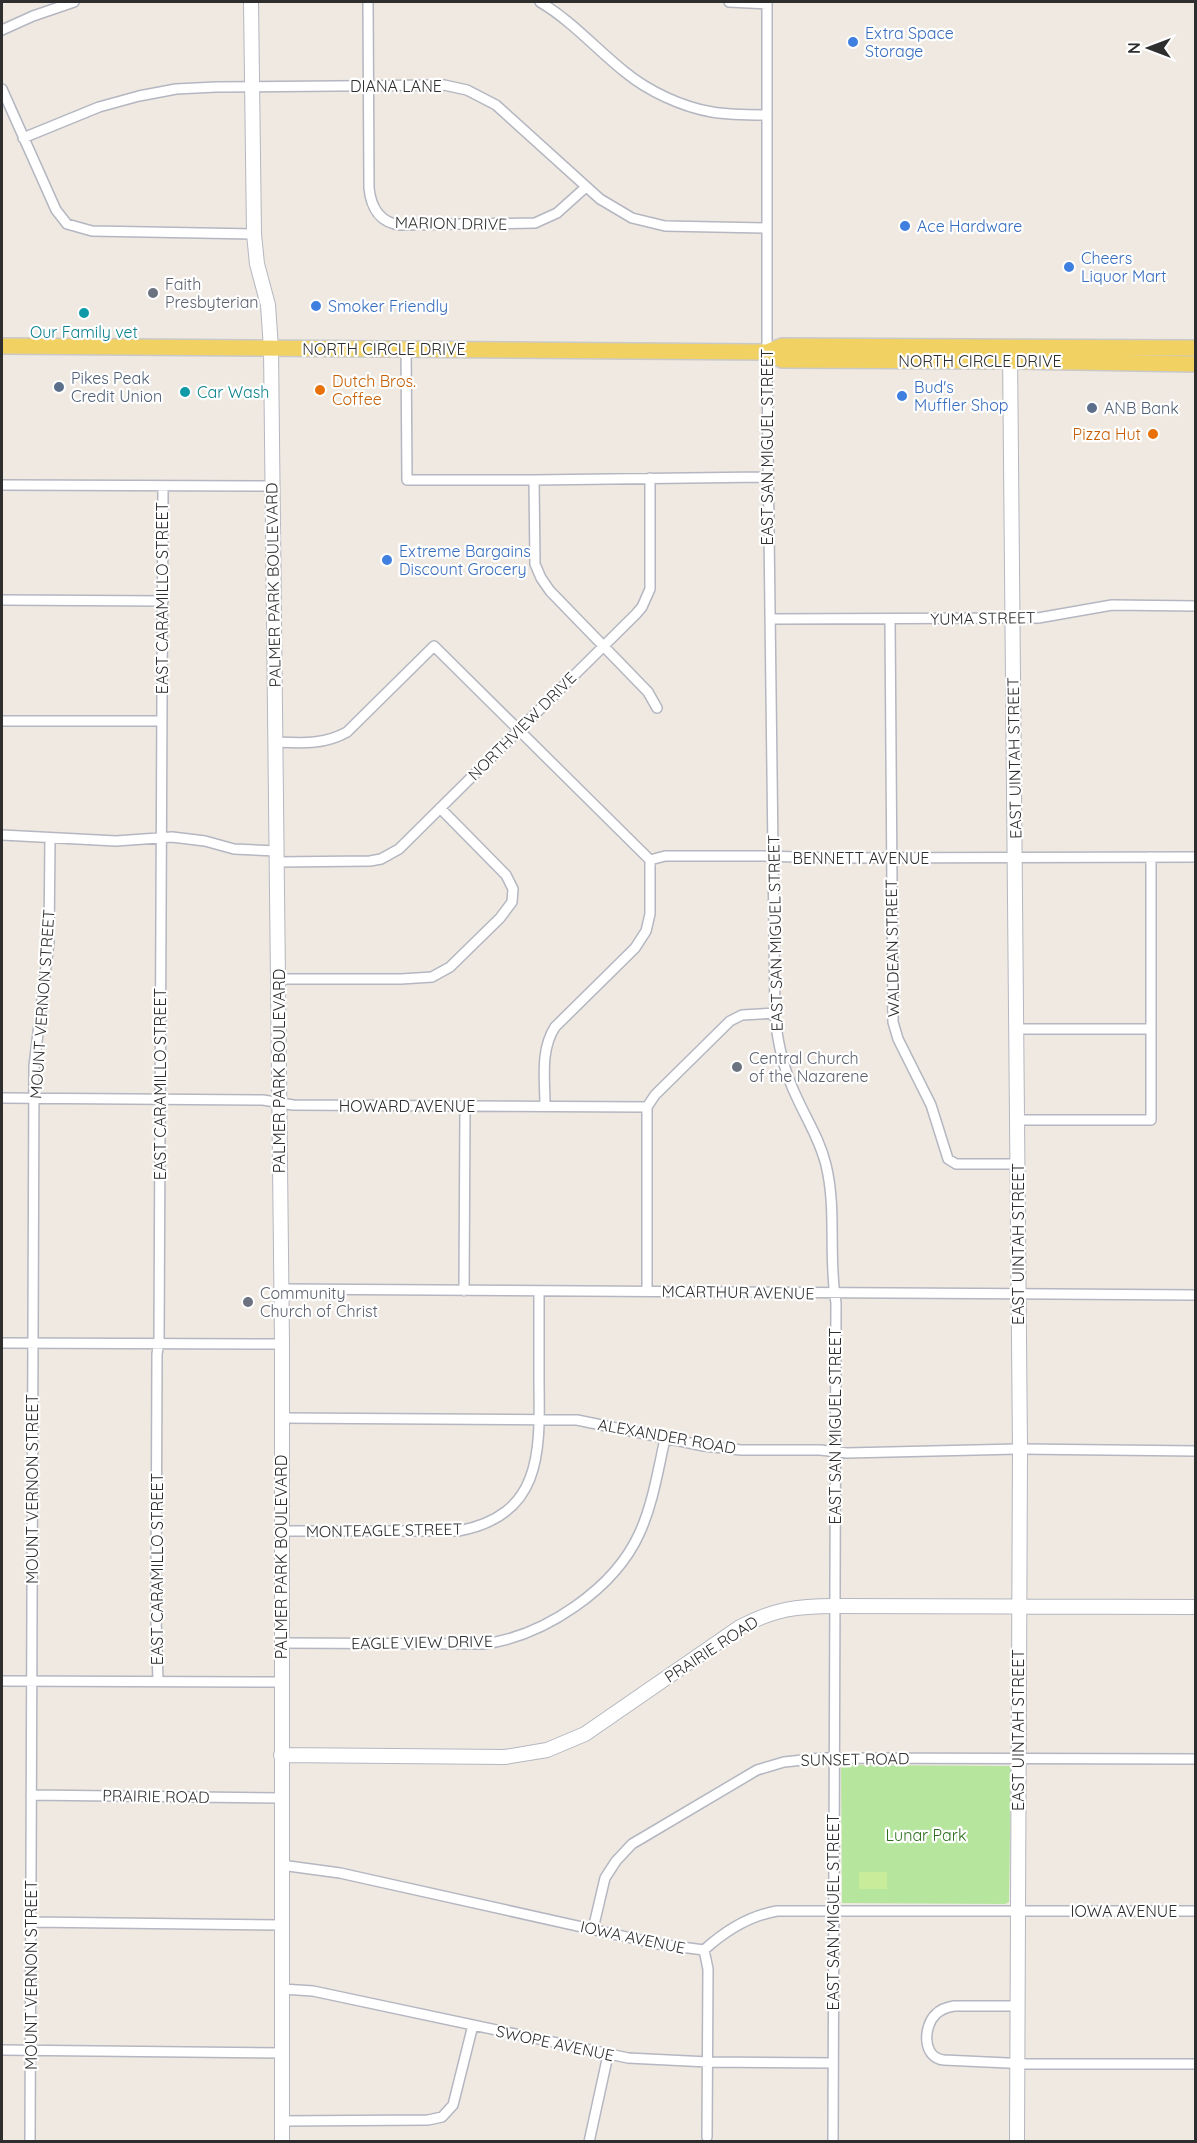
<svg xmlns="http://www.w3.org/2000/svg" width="1197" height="2143" font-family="Quicksand,sans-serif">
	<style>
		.grass { fill: #b6e59e }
		.pitch { fill: #c9ec9a }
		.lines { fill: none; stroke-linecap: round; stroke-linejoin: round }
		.street-casing { stroke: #b4b7c1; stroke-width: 12 }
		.secondary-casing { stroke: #b4b7c1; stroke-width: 16 }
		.primary-casing { stroke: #c9c9c9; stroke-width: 18 }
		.street { stroke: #fff; stroke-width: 9 }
		.secondary { stroke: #fff; stroke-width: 14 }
		.primary { stroke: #f2d163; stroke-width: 15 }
		.shop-dot { fill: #3f7fe0; stroke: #fff; stroke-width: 2 }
		.worship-dot { fill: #6b7280; stroke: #fff; stroke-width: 2 }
		.culture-dot { fill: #0f9aa8; stroke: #fff; stroke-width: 2 }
		.service-dot { fill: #5c6f8a; stroke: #fff; stroke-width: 2 }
		.food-dot { fill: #e8710a; stroke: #fff; stroke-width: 2 }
		.labels { text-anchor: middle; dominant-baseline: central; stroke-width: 4.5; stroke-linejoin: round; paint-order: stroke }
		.shop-label { font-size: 16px; fill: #366cbe; stroke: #fff; text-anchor: start }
		.street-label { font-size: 16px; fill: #2e2e2e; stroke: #fff }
		.worship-label { font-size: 16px; fill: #5b616d; stroke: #fff; text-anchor: start }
		.culture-label { font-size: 16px; fill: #0d838f; stroke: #fff }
		.service-label { font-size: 16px; fill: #4e5e75; stroke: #fff; text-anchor: start }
		.food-label { font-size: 16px; fill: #c56008; stroke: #fff; text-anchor: start }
		.park-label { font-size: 16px; fill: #2c6e1b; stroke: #fff }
	</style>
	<rect width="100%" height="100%" fill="#efe9e1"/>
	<path class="grass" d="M844,1765L1011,1766L1009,1902L1005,1904L842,1903L841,1769Z"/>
	<path class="pitch" d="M859,1872H887V1889H859Z"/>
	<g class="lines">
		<g class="street-casing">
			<path id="street" d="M368,2L369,188C371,208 380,223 401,225L535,223L557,213L586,187
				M540,2C572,21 596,49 625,72C648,91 682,107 712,112C730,115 749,115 767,115
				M729,2L767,4
				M767,2V370L775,1013C777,1043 784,1071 797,1098C807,1120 820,1140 826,1165C837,1210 828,1257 836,1303L833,2142
				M2,30L33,16L74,2
				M2,89L56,210L67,224L92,231L254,234
				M23,138L99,107L139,96L176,89L216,87L444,85L467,90L496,105L600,199L632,218L665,226L767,228
				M406,348L407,480H534
				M2,485L272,486
				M2,600L163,601
				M770,619L1038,618L1112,605L1196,606
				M890,619L893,1022L898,1039L931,1105L948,1159L956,1164H1018
				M657,708L648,692L550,591L541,578L535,564L534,480L768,477
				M2,721H161
				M276,742C301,743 324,745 347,732L434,646L650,860L665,856H763L833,858L1196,857
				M2,835L116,841L172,837L205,841L234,849L276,851
				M276,862L370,861L381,859L399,849L636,614L642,607L650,589V478
				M278,979H401L432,977L450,967L500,918L512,902L513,889L506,875L440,808
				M1017,1029H1151
				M2,1098L263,1100L293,1105L647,1107L655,1095L730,1021L742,1015L775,1013
				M545,1106C545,1080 540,1050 555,1027L635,948L646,931L650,914V860
				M1017,1120H1151V857
				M281,1289L1196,1295
				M464,1291L465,1107
				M647,1291V1107
				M2,1343L282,1344
				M282,1418L577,1420L704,1446L741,1450H820L847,1453L1020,1449L1196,1451
				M281,1531H458C542,1516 540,1452 539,1384C539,1353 539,1322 539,1292
				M281,1643L484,1644C544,1636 615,1589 640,1532C653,1503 658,1470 665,1439
				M2,1681L281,1682
				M158,1681L156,1618L157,1354L159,1342L163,486
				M31,1795L282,1798
				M281,1865L340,1873L658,1944L704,1950C725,1931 748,1916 777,1911H1196
				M30,1922L281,1925
				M593,1929L605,1878L616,1861L632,1844L757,1770L784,1762L822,1758L1196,1759
				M704,1950L708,1969L707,2137
				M282,1989L313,1991L628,2058L708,2062L833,2063
				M1017,2006H954C948,2007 941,2009 936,2014C923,2026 922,2058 944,2060L1027,2064H1196
				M2,2050L282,2053
				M282,2121L428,2120L442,2117L453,2105L473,2025
				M30,2142L34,1066L49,942L50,838
				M589,2142L608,2055"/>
		</g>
		<g class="secondary-casing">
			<path id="secondary" d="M251,2L254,234L257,264L268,305L271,348L282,1344V2142
				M1010,350L1020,1449L1017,2142
				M281,1755L505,1757L547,1750L585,1734L740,1627C775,1609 796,1606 835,1606L1196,1607"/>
		</g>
		<g class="primary-casing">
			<path id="primary" d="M2,346L767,352L782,346L1196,348
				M767,352L782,360L1010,361L1196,364"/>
		</g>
		<use href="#street" class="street"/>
		<use href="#secondary" class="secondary"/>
		<use href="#primary" class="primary"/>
	</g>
	<g class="shop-dot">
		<circle cx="853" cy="42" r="6"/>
		<circle cx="905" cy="226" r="6"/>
		<circle cx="1069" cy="267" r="6"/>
		<circle cx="316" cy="306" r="6"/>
		<circle cx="902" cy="396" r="6"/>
		<circle cx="387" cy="560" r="6"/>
	</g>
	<g class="worship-dot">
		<circle cx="153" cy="293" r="6"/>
		<circle cx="737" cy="1067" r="6"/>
		<circle cx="248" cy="1302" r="6"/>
	</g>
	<g class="culture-dot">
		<circle cx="84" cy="313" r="6"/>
		<circle cx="185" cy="392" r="6"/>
	</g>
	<g class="service-dot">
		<circle cx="59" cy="387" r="6"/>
		<circle cx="1092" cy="408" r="6"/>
	</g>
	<g class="food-dot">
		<circle cx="320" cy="390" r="6"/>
		<circle cx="1153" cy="434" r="6"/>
	</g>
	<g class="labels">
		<g class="shop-label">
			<text x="865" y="33">Extra Space<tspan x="865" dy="18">Storage</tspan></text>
			<text x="917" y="226">Ace Hardware</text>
			<text x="1081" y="258">Cheers<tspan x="1081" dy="18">Liquor Mart</tspan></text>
			<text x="328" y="306">Smoker Friendly</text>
			<text x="914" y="387">Bud's<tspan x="914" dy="18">Muffler Shop</tspan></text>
			<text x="399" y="551">Extreme Bargains<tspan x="399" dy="18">Discount Grocery</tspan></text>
		</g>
		<g class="street-label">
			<text x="396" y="86">DIANA LANE</text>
			<text transform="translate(451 223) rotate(1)">MARION DRIVE</text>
			<text x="384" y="349">NORTH CIRCLE DRIVE</text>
			<text x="980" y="361">NORTH CIRCLE DRIVE</text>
			<text transform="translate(767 447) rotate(-90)">EAST SAN MIGUEL STREET</text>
			<text transform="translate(273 585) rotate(-91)">PALMER PARK BOULEVARD</text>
			<text transform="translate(162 598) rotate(-90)">EAST CARAMILLO STREET</text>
			<text transform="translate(983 618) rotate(-1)">YUMA STREET</text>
			<text transform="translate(522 726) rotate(-45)">NORTHVIEW DRIVE</text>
			<text transform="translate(1014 758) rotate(-91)">EAST UINTAH STREET</text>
			<text x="861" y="858">BENNETT AVENUE</text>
			<text transform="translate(775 933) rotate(-91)">EAST SAN MIGUEL STREET</text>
			<text transform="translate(892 948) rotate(-91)">WALDEAN STREET</text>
			<text transform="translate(42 1004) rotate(-86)">MOUNT VERNON STREET</text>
			<text transform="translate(279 1071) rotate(-90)">PALMER PARK BOULEVARD</text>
			<text transform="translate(160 1084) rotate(-90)">EAST CARAMILLO STREET</text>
			<text x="407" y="1106">HOWARD AVENUE</text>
			<text transform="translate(1018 1244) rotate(-90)">EAST UINTAH STREET</text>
			<text transform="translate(738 1292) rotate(1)">MCARTHUR AVENUE</text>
			<text transform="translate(835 1426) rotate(-90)">EAST SAN MIGUEL STREET</text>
			<text transform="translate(667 1436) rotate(10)">ALEXANDER ROAD</text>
			<text transform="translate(32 1489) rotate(-90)">MOUNT VERNON STREET</text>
			<text transform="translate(384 1530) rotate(-1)">MONTEAGLE STREET</text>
			<text transform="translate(281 1557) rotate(-90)">PALMER PARK BOULEVARD</text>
			<text transform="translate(157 1569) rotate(-90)">EAST CARAMILLO STREET</text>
			<text transform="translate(422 1642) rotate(-1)">EAGLE VIEW DRIVE</text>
			<text transform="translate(711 1649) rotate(-33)">PRAIRIE ROAD</text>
			<text transform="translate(1018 1730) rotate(-90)">EAST UINTAH STREET</text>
			<text transform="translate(855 1759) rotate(-1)">SUNSET ROAD</text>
			<text transform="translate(156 1796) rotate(1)">PRAIRIE ROAD</text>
			<text x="1124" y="1911">IOWA AVENUE</text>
			<text transform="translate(833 1912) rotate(-90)">EAST SAN MIGUEL STREET</text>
			<text transform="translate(633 1937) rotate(12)">IOWA AVENUE</text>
			<text transform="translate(31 1975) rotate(-90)">MOUNT VERNON STREET</text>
			<text transform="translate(555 2043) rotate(12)">SWOPE AVENUE</text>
		</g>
		<g class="worship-label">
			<text x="165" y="284">Faith<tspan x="165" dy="18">Presbyterian</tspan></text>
			<text x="749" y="1058">Central Church<tspan x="749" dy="18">of the Nazarene</tspan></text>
			<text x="260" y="1293">Community<tspan x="260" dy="18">Church of Christ</tspan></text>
		</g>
		<g class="culture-label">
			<text x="84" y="332">Our Family vet</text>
			<text x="197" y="392" text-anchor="start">Car Wash</text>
		</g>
		<g class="service-label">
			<text x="71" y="378">Pikes Peak<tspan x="71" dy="18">Credit Union</tspan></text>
			<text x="1104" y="408">ANB Bank</text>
		</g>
		<g class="food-label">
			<text x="332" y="381">Dutch Bros.<tspan x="332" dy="18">Coffee</tspan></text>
			<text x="1141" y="434" text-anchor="end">Pizza Hut</text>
		</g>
		<g class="park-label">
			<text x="926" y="1835">Lunar Park</text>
		</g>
	</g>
	<rect width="1197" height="2143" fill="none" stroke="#2e2e2e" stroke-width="6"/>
	<g transform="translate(1149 48) rotate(270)" stroke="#ffffff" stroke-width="4.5" paint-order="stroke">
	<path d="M0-4.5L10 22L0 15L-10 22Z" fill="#2e2e2e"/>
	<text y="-9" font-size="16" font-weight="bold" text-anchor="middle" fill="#2e2e2e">N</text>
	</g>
</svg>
